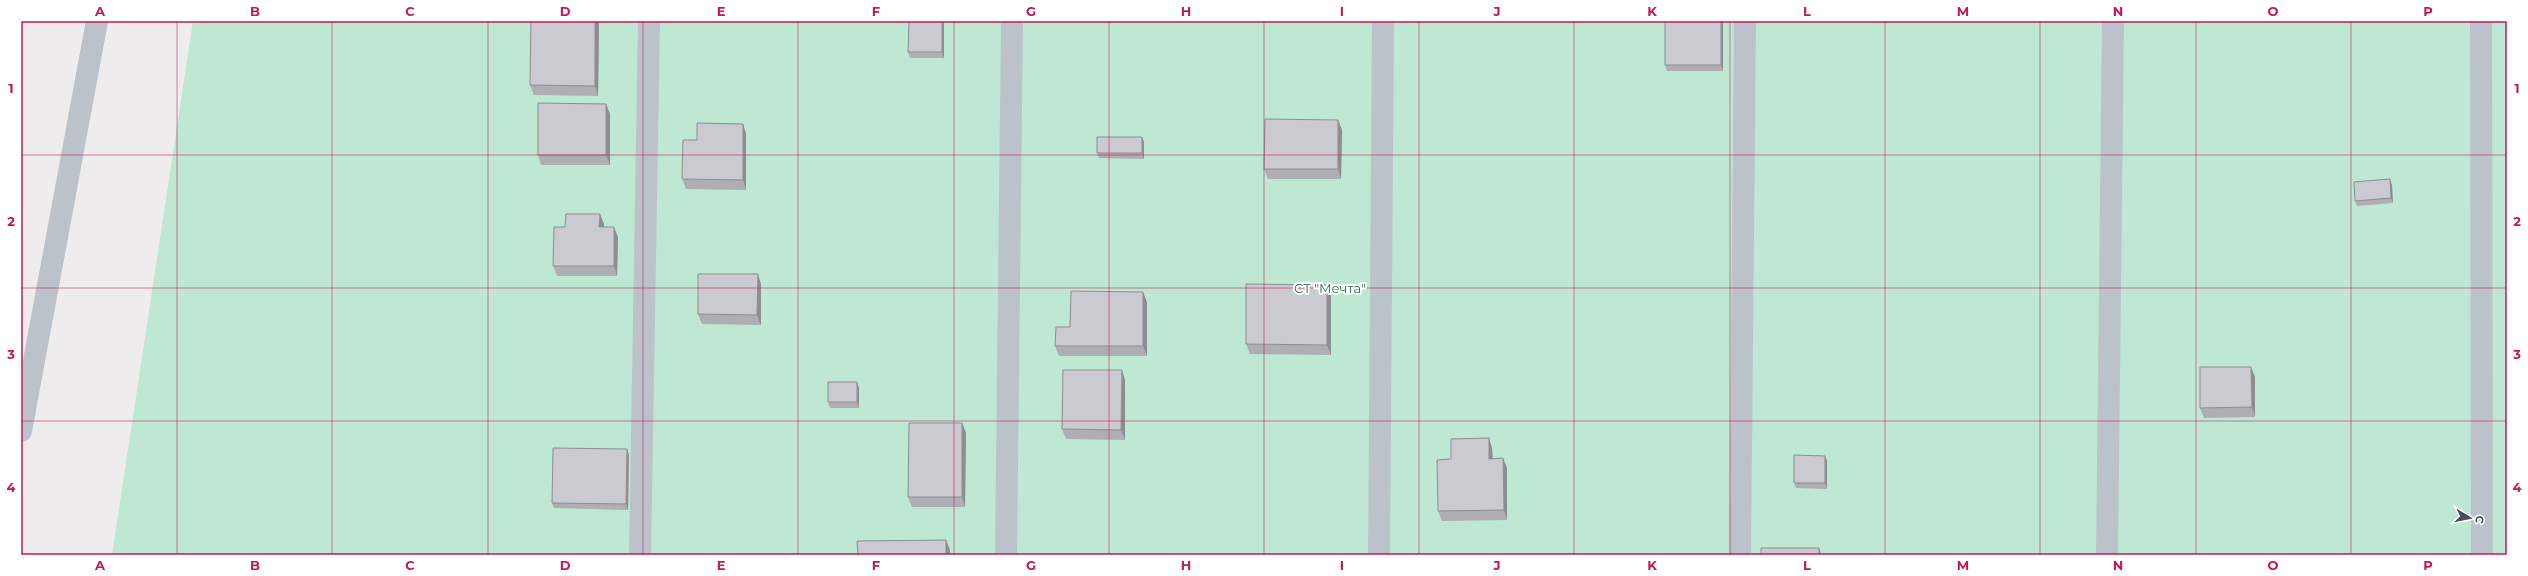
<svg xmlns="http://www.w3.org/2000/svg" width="2528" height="576" font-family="Montserrat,sans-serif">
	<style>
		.green { fill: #bee8d3 }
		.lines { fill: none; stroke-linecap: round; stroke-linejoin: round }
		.minor { stroke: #bcc2c9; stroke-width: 22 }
		.wall { fill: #aeaeb3 }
		.shaded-wall { fill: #8d8d92 }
		.building { fill: #cacad0; stroke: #8d8d92 }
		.grid { fill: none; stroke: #c2185b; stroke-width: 1; stroke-opacity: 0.55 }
		.labels { text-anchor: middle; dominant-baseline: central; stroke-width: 4; stroke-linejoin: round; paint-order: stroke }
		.park-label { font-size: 13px; fill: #216e50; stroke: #fff }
		.neatline { fill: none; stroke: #c2185b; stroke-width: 1.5 }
		.grid-label { font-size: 13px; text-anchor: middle; font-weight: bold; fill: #c2185b }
	</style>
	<rect width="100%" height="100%" fill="#eeecec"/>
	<path class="green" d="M193,21H2507V555H112Z"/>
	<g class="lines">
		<path class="minor" d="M2481,21L2482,555
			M21,431L97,21
			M640,555L649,21
			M1006,555L1012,21
			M1379,555L1383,21
			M1740,555L1745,21
			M2107,555L2113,21"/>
	</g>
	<path class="wall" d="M531,21H598L599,23L598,96L534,95L530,85Z
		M909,21H944V58H910L908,52Z
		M1723,22V71H1667L1665,65Z
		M606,104L610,114V165H541L538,155Z
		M1338,120L1342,130L1341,179H1268L1264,169Z
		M743,124L746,134V190L686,189L682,179L697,140Z
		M1142,137L1144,142V159L1099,158L1097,153Z
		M2392,185L2393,203L2357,206L2355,201Z
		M604,224L603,227L618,237L617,276H557L553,266L565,227Z
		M761,284V325L702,324L698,314Z
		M1331,295V355L1250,354L1246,344Z
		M1147,302V356H1059L1055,346L1070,327Z
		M2255,377V417L2204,418L2200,408Z
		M1125,380V440L1066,439L1062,429Z
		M857,382L859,388V408H830L828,402Z
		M962,423L966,433L965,507H912L908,497Z
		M1492,448L1493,459L1507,468V520L1442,521L1438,511L1451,459Z
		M627,449L629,455L628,510L554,508L552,503Z
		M1827,461V489L1796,488L1794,483Z"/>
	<path class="shaded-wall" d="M595,21H598L599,23L598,96L595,86Z
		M942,21H944V58L942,52Z
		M1721,21H1723V71L1721,65Z
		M606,104L610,114V165L606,155Z
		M1338,120L1342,130L1341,179L1338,169Z
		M743,124L746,134V190L743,180Z
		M1142,137L1144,142V159L1142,153Z
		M2390,179L2392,185L2393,203L2391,198Z
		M600,214L604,224L603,237L599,227Z
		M614,227L618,237L617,276L614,266Z
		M758,274L761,284V325L757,315Z
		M1327,285L1331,295V355L1327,345Z
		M1143,292L1147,302V356L1143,346Z
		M2251,367L2255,377V417L2252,407Z
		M1122,370L1125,380V440L1121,430Z
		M857,382L859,388V408L857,402Z
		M962,423L966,433L965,507L962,497Z
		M1489,438L1492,448L1493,469L1489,459Z
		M627,449L629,455L628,510L626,504Z
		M1825,456L1827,461V489L1825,483Z
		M1503,458L1507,468V520L1504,510Z
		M946,540L950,550V555H946Z
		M1819,548L1821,554V555H1819Z"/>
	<path class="building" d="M531,21H595V86L530,85Z
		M909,21H942V52H908Z
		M1665,21H1721V65H1665Z
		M538,103L606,104V155H538Z
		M1265,119L1338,120V169H1264Z
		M697,123L743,124V180L682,179L683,140H697Z
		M1097,137H1142V153H1097Z
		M2390,179L2391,198L2355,201L2354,182Z
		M566,214H600L599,227H614V266H553L554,227H565Z
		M698,274H758L757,315L698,314Z
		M1246,284L1327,285V345L1246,344Z
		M1071,291L1143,292V346H1055L1056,327H1070Z
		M2200,367H2251L2252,407L2200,408Z
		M1063,370H1122L1121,430L1062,429Z
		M828,382H857V402H828Z
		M909,423H962V497H908Z
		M1489,438V459L1503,458L1504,510L1438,511L1437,460L1451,459V439Z
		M553,448L627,449L626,504L552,503Z
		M1794,455L1825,456V483H1794Z
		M946,540V555H858L857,541Z
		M1761,548H1819V555H1761Z"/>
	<path class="grid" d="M177,21V555M332,21V555M488,21V555M643,21V555M798,21V555M954,21V555M1109,21V555M1264,21V555M1419,21V555M1574,21V555M1730,21V555M1885,21V555M2040,21V555M2196,21V555M2351,21V555M21,155H2507M21,288H2507M21,421H2507"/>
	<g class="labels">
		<g class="park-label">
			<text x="1330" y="288">СТ "Мечта"</text>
		</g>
	</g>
	<rect width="2528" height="576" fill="none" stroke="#ffffff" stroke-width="44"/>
	<g transform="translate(2470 518) rotate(100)" stroke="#ffffff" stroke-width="3" paint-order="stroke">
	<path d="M0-3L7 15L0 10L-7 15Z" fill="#474d57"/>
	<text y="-6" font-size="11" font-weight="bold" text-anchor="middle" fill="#474d57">С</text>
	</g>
	<rect x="22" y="22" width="2484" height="532" class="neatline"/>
	<g class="grid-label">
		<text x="100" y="16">A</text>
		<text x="255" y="16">B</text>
		<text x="410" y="16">C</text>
		<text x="565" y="16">D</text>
		<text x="721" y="16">E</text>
		<text x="876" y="16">F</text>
		<text x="1031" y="16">G</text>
		<text x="1186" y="16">H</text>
		<text x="1342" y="16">I</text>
		<text x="1497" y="16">J</text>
		<text x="1652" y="16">K</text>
		<text x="1807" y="16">L</text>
		<text x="1963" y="16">M</text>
		<text x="2118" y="16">N</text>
		<text x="2273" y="16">O</text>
		<text x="2428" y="16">P</text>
		<text x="11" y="93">1</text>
		<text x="2517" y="93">1</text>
		<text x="11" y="226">2</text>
		<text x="2517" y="226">2</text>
		<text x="11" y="359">3</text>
		<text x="2517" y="359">3</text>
		<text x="11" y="492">4</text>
		<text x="2517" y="492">4</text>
		<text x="100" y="570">A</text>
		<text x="255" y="570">B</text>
		<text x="410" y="570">C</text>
		<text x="565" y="570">D</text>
		<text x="721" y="570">E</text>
		<text x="876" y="570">F</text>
		<text x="1031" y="570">G</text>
		<text x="1186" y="570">H</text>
		<text x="1342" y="570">I</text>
		<text x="1497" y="570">J</text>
		<text x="1652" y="570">K</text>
		<text x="1807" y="570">L</text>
		<text x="1963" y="570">M</text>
		<text x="2118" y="570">N</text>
		<text x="2273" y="570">O</text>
		<text x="2428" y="570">P</text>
	</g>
</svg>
